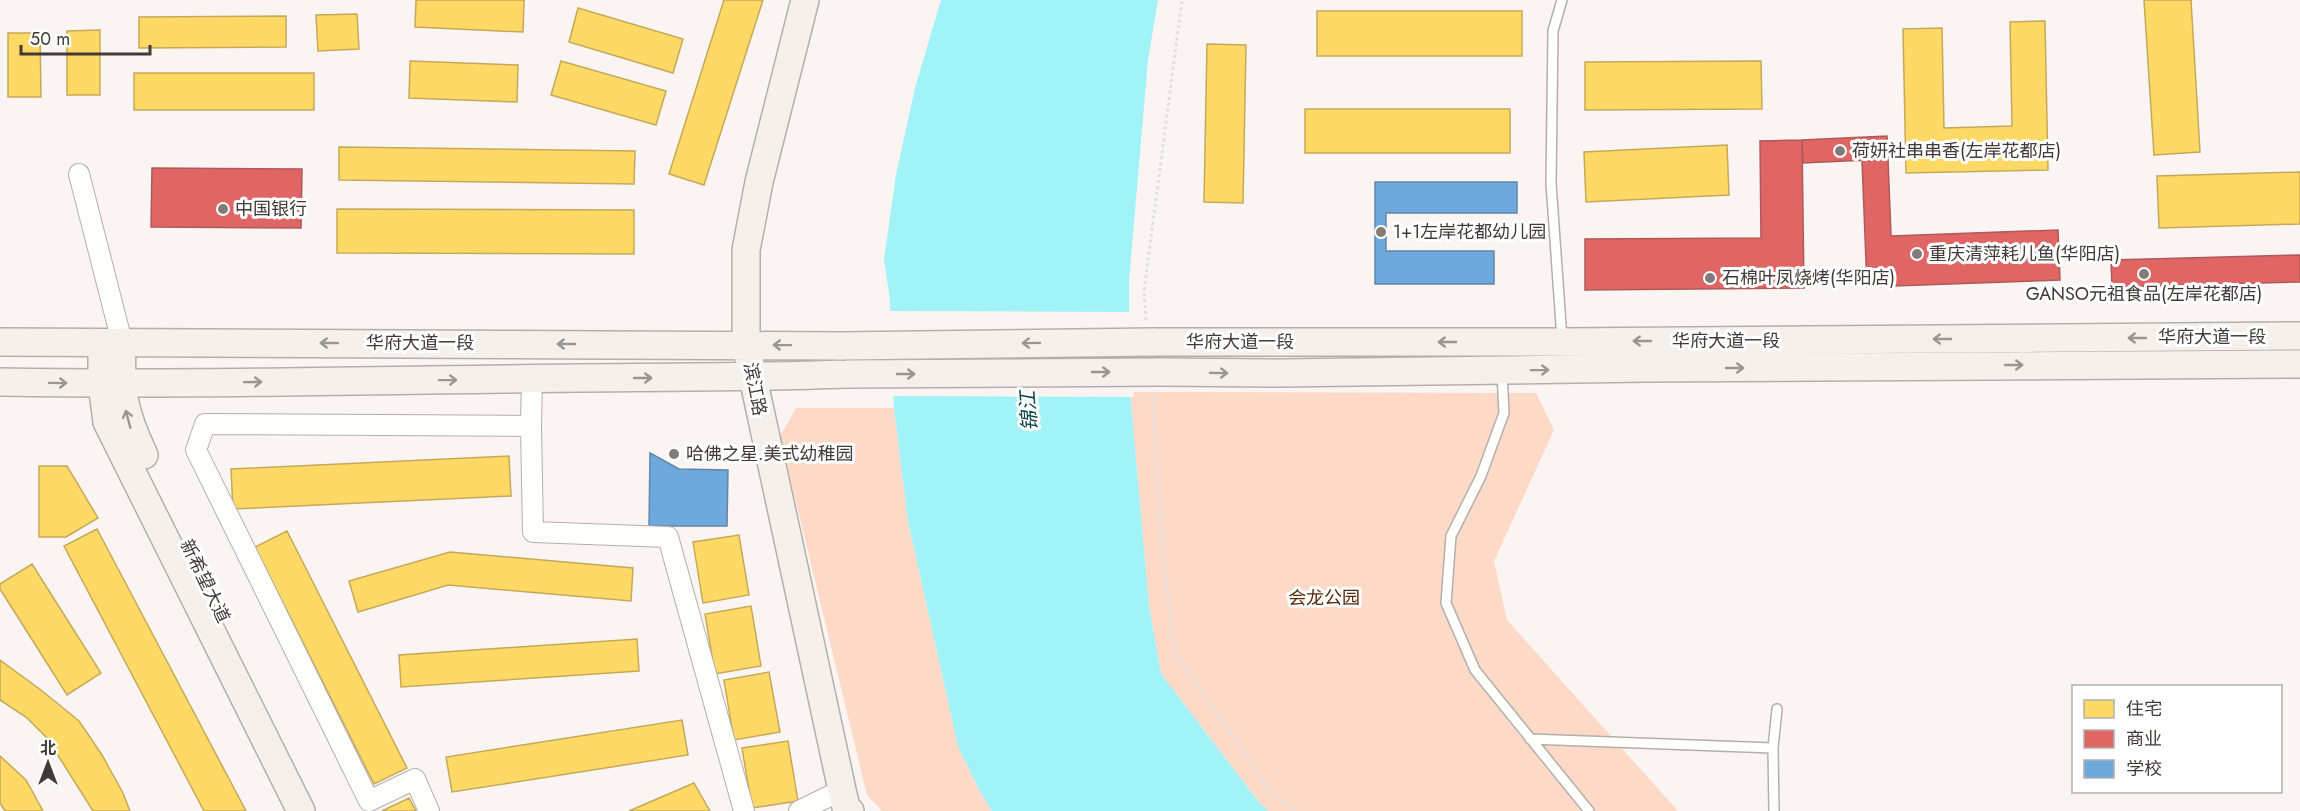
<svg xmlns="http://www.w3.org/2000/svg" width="2300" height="811" font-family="Jost,'Noto Sans SC',sans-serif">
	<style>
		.green { fill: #fdd9c7 }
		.water { fill: #a1f3f7 }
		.pier { fill: #faf5f2 }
		.homes { fill: #ffd966; stroke: #c6a958; stroke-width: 1.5 }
		.shops { fill: #e06666; stroke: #b05958; stroke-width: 1.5 }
		.schools { fill: #6fa8dc; stroke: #6187aa; stroke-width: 1.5 }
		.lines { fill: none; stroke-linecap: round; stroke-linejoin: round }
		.lane-casing { stroke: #b5afac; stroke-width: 12 }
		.street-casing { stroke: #b5afac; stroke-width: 22 }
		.secondary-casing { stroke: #b5afac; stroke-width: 30 }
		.path { stroke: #e2e1e0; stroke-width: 3; stroke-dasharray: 3 3; stroke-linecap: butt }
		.lane { stroke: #fefefd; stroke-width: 9 }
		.street { stroke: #fefefd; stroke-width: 20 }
		.secondary { stroke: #f5f0ec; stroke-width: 27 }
		.secondary-bridge-casing { stroke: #b5afac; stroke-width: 30; stroke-linecap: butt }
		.secondary-bridge { stroke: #f5f0ec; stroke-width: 27 }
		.oneway { stroke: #9b9592 }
		.poi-dot { fill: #827b78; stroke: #fff; stroke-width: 2 }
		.labels { text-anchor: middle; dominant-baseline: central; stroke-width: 6; stroke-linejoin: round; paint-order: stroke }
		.poi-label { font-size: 18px; fill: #413a37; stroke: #fff; text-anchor: start }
		.street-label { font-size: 18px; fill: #413a37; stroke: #fff }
		.park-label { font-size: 18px; fill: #582809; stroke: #fff }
		.water-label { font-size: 20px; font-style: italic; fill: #0c4447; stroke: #fff }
	</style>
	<rect width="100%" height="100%" fill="#faf5f2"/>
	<path class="green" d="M1130,392L1536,393L1554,430L1494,561L1507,620L1678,811H1269L1261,805L1161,674L1149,606Z
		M796,408H894L908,521L958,746L979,790L992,811H882L867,795L780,436Z"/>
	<path class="water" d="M941,0H1158L1148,60L1129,281L1130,392L1149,606L1161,674L1261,805L1269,811H992L979,790L958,746L908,521L894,408L890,300L884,259L896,175L915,88Z"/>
	<path class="pier" d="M887,311L1132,312L1134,397L890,396Z"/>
	<path class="homes" d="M416,0H524L523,32L415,27Z
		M724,0H763L704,185L669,174Z
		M2144,0H2191L2200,152L2154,155Z
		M578,8L683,39L673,73L569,42Z
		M1317,11H1522V56H1317Z
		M357,14L359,49L318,51L316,15Z
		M286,16V47L139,48V17Z
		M2045,21L2048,170L1906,173L1903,29L1942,28L1944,128L2012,126L2010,22Z
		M100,30V95H67V31Z
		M8,33H40L41,97H8Z
		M1207,44L1246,45L1243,203L1204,202Z
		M410,61L518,65L517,102L409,98Z
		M561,61L666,91L656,125L551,95Z
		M1761,61L1762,109L1585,110V62Z
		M134,73H314V110H134Z
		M1305,109H1510V153H1305Z
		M1727,145L1729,195L1586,202L1584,152Z
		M339,147L635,151L634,184L339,180Z
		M2300,172V224L2159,228L2157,176Z
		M337,209L634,210V254L337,253Z
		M509,456L511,496L233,509L231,469Z
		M39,466H67L98,518L66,537H39Z
		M97,529L246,811H204L64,546Z
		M287,531L407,768L374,784L255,547Z
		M739,535L749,595L703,603L693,542Z
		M450,552L633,568L631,601L448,585L358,612L349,581Z
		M32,564L101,673L67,695L0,589V584Z
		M751,606L761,666L715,674L705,614Z
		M637,639L639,671L401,687L399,655Z
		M0,660L41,690L79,721L102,755L123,793L130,811H93L47,738L26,717L0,700Z
		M769,672L780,732L734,740L724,680Z
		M682,720L688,755L452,792L446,757Z
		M788,741L798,801L752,808L742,748Z
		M0,756L26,780L43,811H5L0,803Z
		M694,783L710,811H629Z
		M409,798L416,811H382Z"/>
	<path class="shops" d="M1887,136L1888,159L1803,163L1802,140Z
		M1802,140L1804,288L1585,290V239L1761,238L1760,141Z
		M1888,159L1891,236L2058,230L2060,280L1867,287L1862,160Z
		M152,168L302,169L301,228L151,227Z
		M2300,255V282L2112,287L2111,260Z"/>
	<path class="schools" d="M1375,182H1517V213H1386V251H1494V284H1375Z
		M650,453L679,469L728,470L727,526H649Z"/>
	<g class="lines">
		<g class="lane-casing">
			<path id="lane" d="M1562,339L1551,183L1553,31L1562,0
				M1502,373L1504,413L1481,476L1451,536L1446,603L1475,670L1589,811
				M1530,739L1773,748
				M1774,811L1773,748L1777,709"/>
		</g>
		<g class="street-casing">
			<path id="street" d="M79,174L122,342
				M531,426L532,378
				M429,811L415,779L369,801L196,450L205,424L531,426L533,532L668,537L744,811
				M799,811L842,790"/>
		</g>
		<g class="secondary-casing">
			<path id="secondary" d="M805,0L759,182L746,250V345L842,790L846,807L850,811
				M0,342L841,346
				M122,342C120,390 123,411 144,455
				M1153,342H1562L2300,336
				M102,343V384L107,422L301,811
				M1161,372L1280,373L1647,368L2300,364
				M0,382C169,385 339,381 508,379C621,377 735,378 848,374"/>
		</g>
		<path class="path" d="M1146,320L1144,291L1182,0
			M1152,392L1162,546L1175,654L1274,796L1297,811"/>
		<use href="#lane" class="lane"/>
		<use href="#street" class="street"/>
		<use href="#secondary" class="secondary"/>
		<g class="secondary-bridge-casing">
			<path id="secondary-bridge" d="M841,346L1153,342
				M848,374L1161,372"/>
		</g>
		<use href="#secondary-bridge" class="secondary-bridge"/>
	</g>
	<defs><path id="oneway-shaft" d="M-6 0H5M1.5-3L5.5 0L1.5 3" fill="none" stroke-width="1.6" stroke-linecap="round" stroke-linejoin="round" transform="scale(1.5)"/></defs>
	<g class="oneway">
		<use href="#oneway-shaft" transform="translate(2137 338) rotate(180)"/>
		<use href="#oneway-shaft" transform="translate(1942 339) rotate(180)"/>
		<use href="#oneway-shaft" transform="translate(1642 341) rotate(180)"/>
		<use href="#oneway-shaft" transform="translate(1447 342) rotate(180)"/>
		<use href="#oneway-shaft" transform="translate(329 343) rotate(-180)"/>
		<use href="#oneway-shaft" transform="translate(1031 343) rotate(179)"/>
		<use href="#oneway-shaft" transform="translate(566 344) rotate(-180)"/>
		<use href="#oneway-shaft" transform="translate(782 345) rotate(-179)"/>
		<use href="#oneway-shaft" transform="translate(2014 365)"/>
		<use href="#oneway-shaft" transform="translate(1735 368)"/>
		<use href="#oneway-shaft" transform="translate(1540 370) rotate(-1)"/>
		<use href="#oneway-shaft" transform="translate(1101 372)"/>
		<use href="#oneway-shaft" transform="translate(1219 373) rotate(1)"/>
		<use href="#oneway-shaft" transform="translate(906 374)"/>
		<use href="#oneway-shaft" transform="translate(643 378)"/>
		<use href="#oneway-shaft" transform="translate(448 380) rotate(-1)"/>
		<use href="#oneway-shaft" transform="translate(253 382) rotate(-1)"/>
		<use href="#oneway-shaft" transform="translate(58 383) rotate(1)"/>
		<use href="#oneway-shaft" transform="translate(128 419) rotate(-105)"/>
	</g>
	<g class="poi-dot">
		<circle cx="1840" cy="151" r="6"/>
		<circle cx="223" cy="209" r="6"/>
		<circle cx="1381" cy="232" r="6"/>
		<circle cx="1917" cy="254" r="6"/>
		<circle cx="2144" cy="274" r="6"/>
		<circle cx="1710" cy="278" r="6"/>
		<circle cx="674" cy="454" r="6"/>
	</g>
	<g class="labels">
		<g class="poi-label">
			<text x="1852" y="151">荷妍社串串香(左岸花都店)</text>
			<text x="235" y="209">中国银行</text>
			<text x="1393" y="232">1+1左岸花都幼儿园</text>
			<text x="1929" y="254">重庆清萍耗儿鱼(华阳店)</text>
			<text x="1722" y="278">石棉叶凤烧烤(华阳店)</text>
			<text x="2144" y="294" text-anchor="middle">GANSO元祖食品(左岸花都店)</text>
			<text x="686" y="454">哈佛之星.美式幼稚园</text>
		</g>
		<g class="street-label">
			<text x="2212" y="337">华府大道一段</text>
			<text x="1726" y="341">华府大道一段</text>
			<text x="1240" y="342">华府大道一段</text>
			<text x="420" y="343">华府大道一段</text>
			<text transform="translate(755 389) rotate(79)">滨江路</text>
			<text transform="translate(205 581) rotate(64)">新希望大道</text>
		</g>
		<g class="park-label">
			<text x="1324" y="598">会龙公园</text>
		</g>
		<g class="water-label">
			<text transform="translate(1029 411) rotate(-94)">锦江</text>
		</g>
	</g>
	<rect x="2072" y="685" width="210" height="108" fill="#ffffff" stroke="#b3b0af" stroke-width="1.5"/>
	<rect x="2084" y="700" width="30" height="18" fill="#ffd966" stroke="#b3b0af" stroke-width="1.5"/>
	<text x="2126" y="715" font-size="18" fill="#413a37">住宅</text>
	<rect x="2084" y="730" width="30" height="18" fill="#e06666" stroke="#b3b0af" stroke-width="1.5"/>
	<text x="2126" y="745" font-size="18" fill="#413a37">商业</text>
	<rect x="2084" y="760" width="30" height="18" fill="#6fa8dc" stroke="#b3b0af" stroke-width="1.5"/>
	<text x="2126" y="775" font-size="18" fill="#413a37">学校</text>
	<g transform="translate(48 763)" stroke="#ffffff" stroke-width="4.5" paint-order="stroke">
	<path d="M0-4.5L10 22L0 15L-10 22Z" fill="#413a37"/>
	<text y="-9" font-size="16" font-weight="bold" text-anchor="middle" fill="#413a37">北</text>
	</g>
	<path d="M21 45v9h129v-9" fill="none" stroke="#413a37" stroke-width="3"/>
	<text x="30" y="45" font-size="18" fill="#413a37" stroke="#ffffff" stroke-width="4.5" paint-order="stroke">50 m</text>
</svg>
